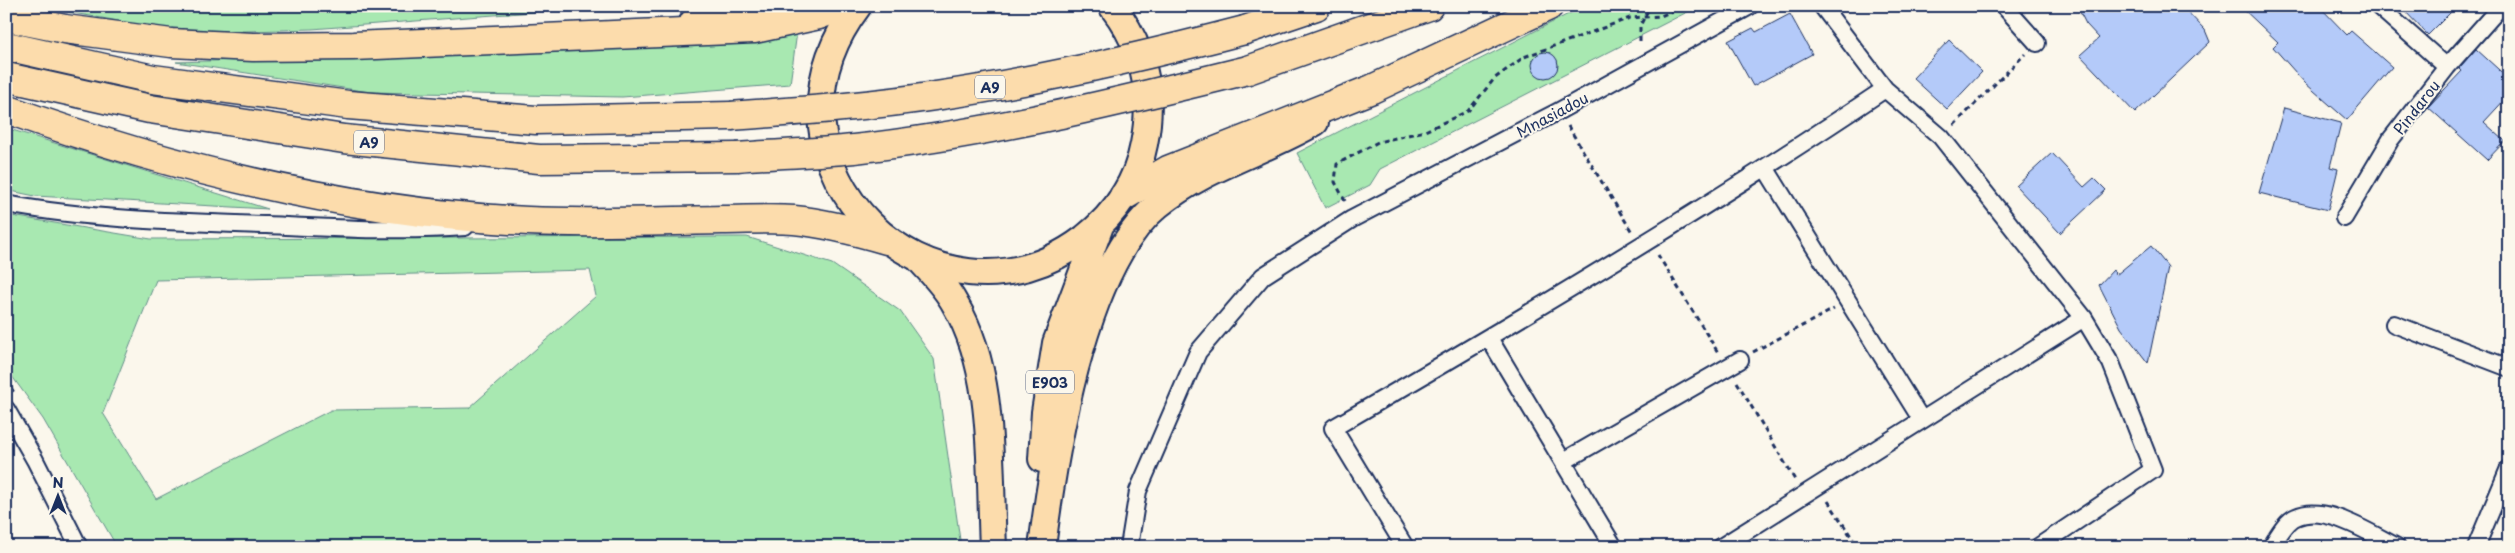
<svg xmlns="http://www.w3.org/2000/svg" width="2515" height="553" font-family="'Playpen Sans',sans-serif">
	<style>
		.green { fill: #a8e8b1; stroke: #628c88; fill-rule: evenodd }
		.building { fill: #b4caf9; stroke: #1b2f5e }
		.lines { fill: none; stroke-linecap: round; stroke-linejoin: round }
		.minor-casing { stroke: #1b2f5e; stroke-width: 20 }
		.primary-casing { stroke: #1b2f5e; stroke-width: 30 }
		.trunk-casing { stroke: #1b2f5e; stroke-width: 31 }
		.motorway-casing { stroke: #1b2f5e; stroke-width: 31 }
		.path { stroke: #1b2f5e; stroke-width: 3; stroke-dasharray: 5 4; stroke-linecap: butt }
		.minor { stroke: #fbf7ec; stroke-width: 16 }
		.primary { stroke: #fcdcac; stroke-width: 26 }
		.trunk { stroke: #fcdcac; stroke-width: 28 }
		.motorway { stroke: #fcdcac; stroke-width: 28 }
		.motorway-bridge-casing { stroke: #1b2f5e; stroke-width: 31; stroke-linecap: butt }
		.motorway-bridge { stroke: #fcdcac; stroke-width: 28 }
		.labels { text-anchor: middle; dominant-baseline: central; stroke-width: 4; stroke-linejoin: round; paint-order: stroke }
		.shield { fill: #fbf7ec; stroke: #5e6b89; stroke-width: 1 }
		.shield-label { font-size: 14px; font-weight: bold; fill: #1b2f5e }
		.street-label { font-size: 15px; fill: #1b2f5e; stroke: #fbf7ec }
	</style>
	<rect width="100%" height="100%" fill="#fbf7ec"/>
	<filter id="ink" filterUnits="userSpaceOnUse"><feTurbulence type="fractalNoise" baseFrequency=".02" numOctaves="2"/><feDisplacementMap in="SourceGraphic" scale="10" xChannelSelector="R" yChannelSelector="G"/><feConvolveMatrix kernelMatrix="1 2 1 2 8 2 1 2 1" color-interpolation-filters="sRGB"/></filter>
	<g filter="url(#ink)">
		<path class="green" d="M34,6H611L312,29L186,33Z
			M1584,6H1699L1380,169L1370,185L1325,208L1297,153Z
			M797,32L790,84L622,97L369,92L176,62L497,52Z
			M6,128L268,209L35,196L6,190Z
			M6,215L151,239L747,237L832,264L900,311L934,359L961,547H117L43,419L6,368ZM590,270L596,296L469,408L331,410L156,499L103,413L156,280Z"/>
		<path class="building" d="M2077,6H2182L2205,30L2210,42L2135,113L2080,55L2099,38L2086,24Z
			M2240,6H2319L2347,35L2351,31L2392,67L2347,120L2305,83L2273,47L2278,42Z
			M2400,6H2457L2428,35Z
			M1790,14L1812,54L1753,86L1728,41L1753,28L1756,32Z
			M1949,40L1982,72L1947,109L1913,78Z
			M2476,49L2509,79V95L2484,122L2505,141L2487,160L2428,107L2462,71L2459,68Z
			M1532 65a13 13 0 1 1 26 0a13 13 0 1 1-26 0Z
			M2284,108L2341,123L2330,167L2338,169L2328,210L2259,193Z
			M2052,153L2084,187L2094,178L2106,190L2060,233L2016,186Z
			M2151,246L2168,267L2148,363L2121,328L2099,285L2113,270L2116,275Z"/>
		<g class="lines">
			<g class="minor-casing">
				<path id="minor" d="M1822,6L1885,89L1941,137L2084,318L2111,363L2153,470L2038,547
					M2004,6L2037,43
					M2378,6L2447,67
					M1766,169L1921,419
					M6,204C92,220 180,222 267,225C333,228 400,232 465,227
					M2344,218L2391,139L2447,67L2501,6
					M2394,324L2509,368
					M1489,338L1614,547
					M6,409L35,460L79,547
					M1564,461L1740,360
					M1129,547L1138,491L1198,352L1263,276L1352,219L1559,111L1750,6
					M1405,547L1333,428C1520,320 1706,209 1885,89
					M1721,547L2084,318
					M2271,547C2277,538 2286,521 2296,517C2325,503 2371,534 2397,547
					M2476,547L2509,468"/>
			</g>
			<g class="primary-casing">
				<path id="primary" d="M858,6C738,164 935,352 1085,238C1115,214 1137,182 1144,144C1154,94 1144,47 1112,6
					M693,22L755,12L773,6
					M919,259C932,273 946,287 955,304C996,374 989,467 993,547
					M1042,459L1045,412L1056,343L1100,226
					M1042,547C1054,453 1082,267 1158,205C1204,167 1264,152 1315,122"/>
			</g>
			<g class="trunk-casing">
				<path id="trunk" d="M1124,196L1168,170L1372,89L1549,6"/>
			</g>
			<g class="motorway-casing">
				<path id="motorway" d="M6,17L65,29L171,43L253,47L353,46L754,29L819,15L842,6
					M1245,30L1316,6
					M6,46L153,79L348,105L536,120L731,116
					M1248,70L1429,6
					M6,77L150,109L344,139L539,159L737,157
					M6,109C173,169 351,213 528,221C593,224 658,221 722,220C746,220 771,218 794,220C826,223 856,231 887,240"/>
			</g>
			<path class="path" d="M1640,41V26L1650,6
				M1954,125L2025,54
				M1568,126L1632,232
				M1345,201L1335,182L1337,164L1378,142L1425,131L1468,111L1495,78L1524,57L1630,18L1661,16L1682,6
				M1658,255L1719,354
				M1753,352L1834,309
				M6,380L15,394
				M1737,382L1795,480
				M1828,501L1858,547"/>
			<use href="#minor" class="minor"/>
			<use href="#primary" class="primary"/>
			<use href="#trunk" class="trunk"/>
			<use href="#motorway" class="motorway"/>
			<g class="motorway-bridge-casing">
				<path id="motorway-bridge" d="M731,116C801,111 872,106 942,95C1044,80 1145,56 1245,30
					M737,157C776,154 816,153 854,149C988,134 1118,102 1248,70"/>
			</g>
			<use href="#motorway-bridge" class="motorway-bridge"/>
		</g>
	</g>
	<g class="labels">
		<g class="shield">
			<rect x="975" y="75.5" width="30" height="23" rx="4"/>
			<rect x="354" y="130.5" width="30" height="23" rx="4"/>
			<rect x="1026" y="370.5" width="48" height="23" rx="4"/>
		</g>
		<g class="shield-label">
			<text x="990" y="87">A9</text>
			<text x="369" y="142">A9</text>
			<text x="1050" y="382">E903</text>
		</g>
		<g class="street-label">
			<text transform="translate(2416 107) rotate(-52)">Pindarou</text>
			<text transform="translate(1552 114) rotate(-28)">Mnasiadou</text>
		</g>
	</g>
	<rect width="2515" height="553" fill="none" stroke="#fbf7ec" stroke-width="25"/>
	<rect x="12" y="12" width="2490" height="528" fill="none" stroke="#1b2f5e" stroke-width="2" filter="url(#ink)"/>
	<g transform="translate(58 496)" stroke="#fbf7ec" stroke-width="4" paint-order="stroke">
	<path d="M0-4L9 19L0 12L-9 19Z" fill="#1b2f5e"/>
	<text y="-8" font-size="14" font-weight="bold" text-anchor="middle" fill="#1b2f5e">N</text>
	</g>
</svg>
